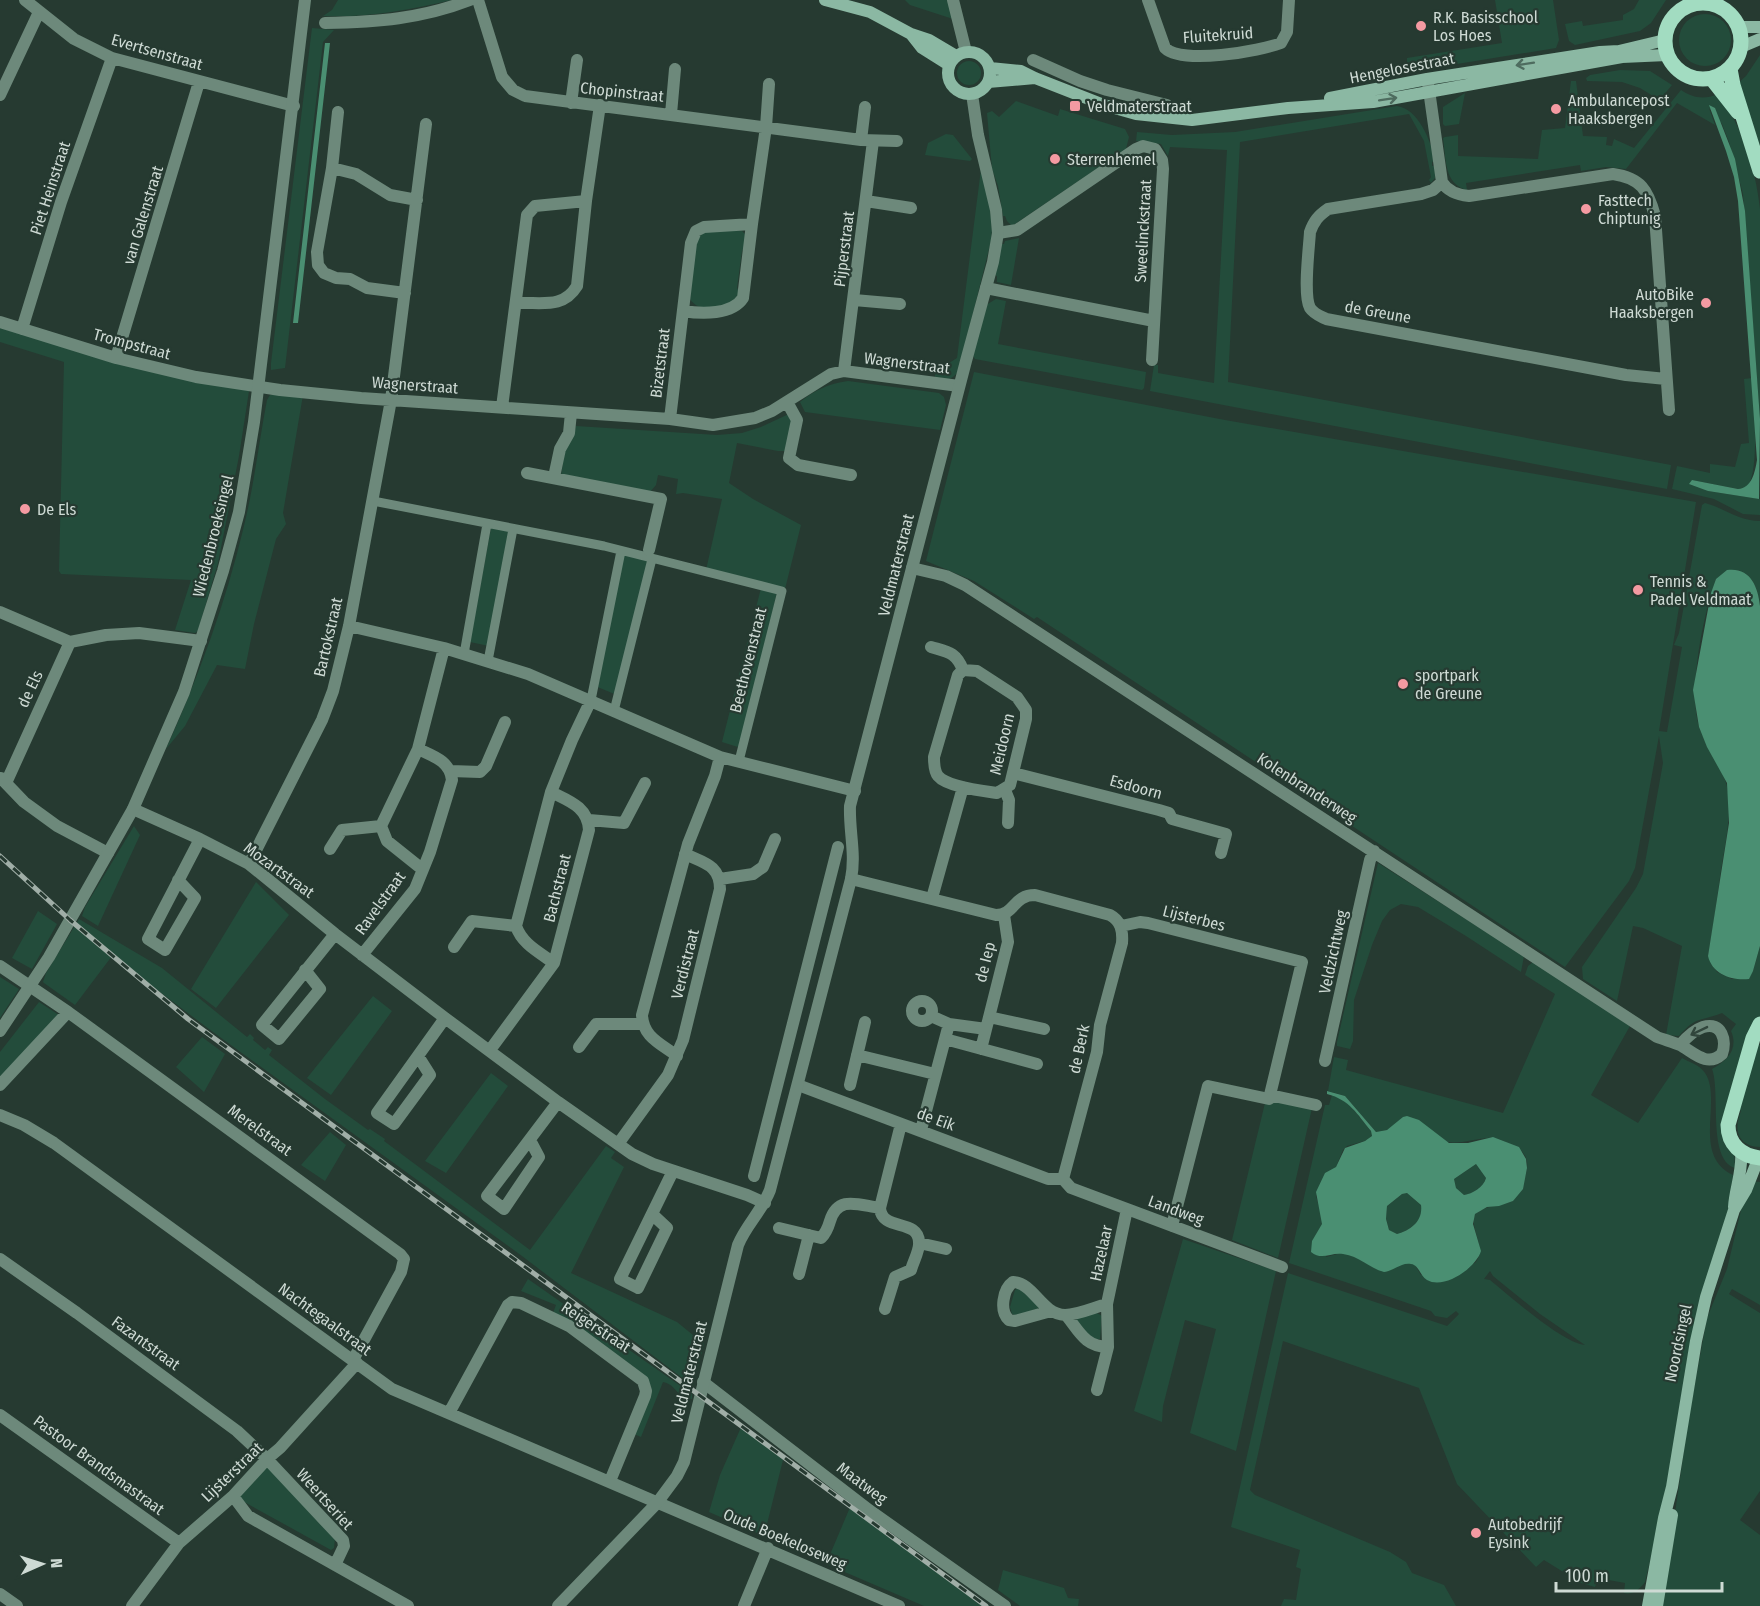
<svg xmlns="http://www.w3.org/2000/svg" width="1760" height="1606" font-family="'Fira Sans Condensed',sans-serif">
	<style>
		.green { fill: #234c3b; fill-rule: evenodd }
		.water { fill: #4a8f72; fill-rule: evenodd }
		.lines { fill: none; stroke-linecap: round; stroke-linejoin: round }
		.pedestrian { stroke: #6d897b; stroke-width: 9 }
		.minor { stroke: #6d897b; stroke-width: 12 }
		.tertiary { stroke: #6d897b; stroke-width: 12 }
		.secondary { stroke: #8bb8a3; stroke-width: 12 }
		.primary { stroke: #a2dcc1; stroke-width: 15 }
		.rail-casing { stroke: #a0aea7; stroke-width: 5 }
		.rail { stroke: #263a31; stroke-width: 3; stroke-dasharray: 9; stroke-linecap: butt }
		.oneway { stroke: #4e6c5f }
		.oneway2 { stroke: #31463c }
		.poi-dot { fill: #f49aa2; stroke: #263a31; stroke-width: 2 }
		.labels { text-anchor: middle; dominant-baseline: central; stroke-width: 4.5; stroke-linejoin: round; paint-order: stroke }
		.poi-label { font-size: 16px; fill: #cedad4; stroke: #263a31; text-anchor: start }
		.street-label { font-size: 16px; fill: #cedad4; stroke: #263a31 }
	</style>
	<rect width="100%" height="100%" fill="#263a31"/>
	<path class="green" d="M338,0H452C410,10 366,18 323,16L332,10Z
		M905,0H949L953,19L910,5Z
		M1495,0H1553L1559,40L1556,48L1414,71L1413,68L1407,69V58L1502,43Z
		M1639,0H1666L1651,23L1640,31L1575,45L1569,41L1565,24L1582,21L1583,26L1623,20V15L1634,9Z
		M1679 40a26 26 0 1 1 52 0a26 26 0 1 1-52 0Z
		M312,28L334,30L323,42L285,368L271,370V363Z
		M1760,55V146L1737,84L1746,76Z
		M957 73a12 12 0 1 1 24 0a12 12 0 1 1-24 0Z
		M1620,70L1650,71L1672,85L1662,97L1658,99L1640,88L1622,82L1587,81L1586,78L1590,75Z
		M1571,81H1576L1583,136L1607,137L1606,145L1612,146L1614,139L1634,148L1681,90C1693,98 1704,100 1718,94C1743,128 1755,166 1760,209V419L1743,194L1729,142L1722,124L1709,108L1715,125L1677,103L1626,169L1606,167L1581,171L1580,165L1466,183L1467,190C1444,184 1446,159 1443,138L1445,137L1458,135V156L1538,159L1542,130L1565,128Z
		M1465,93L1459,124L1445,126L1443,124V107Z
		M1016,101L1058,116L1060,109L1125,129L1129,137L1126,149L1012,226L1007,221L1005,216H1003L998,186L992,169L987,113L992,111L999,117Z
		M1397,106C1419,109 1430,141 1436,160L1432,162V166L1436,165L1435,178L1431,183L1429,180L1431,177L1424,141L1409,114L1240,142L1228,382L1671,465L1667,489L1150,391L1154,365H1158V373L1214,383L1227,150L1170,147L1168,156L1161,144L1136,141L1137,132L1172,135L1235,132Z
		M946,134L953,135L972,159L970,161L925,155L928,143Z
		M981,169L989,194L992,230L991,241L959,370C952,381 947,380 935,378V372L957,358Z
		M705,231H742L745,234L746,245L742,251L737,288L740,292L730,305C716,307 699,313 690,299L696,240Z
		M1019,238L1011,285L997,282V276L994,275L1001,244H1004L1005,241Z
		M996,299L1006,301L998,344L1146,372L1144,388L1142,390L975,359L973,356L986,305Z
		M0,326L249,391L239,456L218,563L198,631L195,633L175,630L191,580L61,574L59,571L64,362L0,342Z
		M974,372L1225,420L1696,502L1659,731L1667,732L1682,647L1674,645L1679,633L1702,505L1705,503C1724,508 1739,521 1760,521V605C1758,590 1754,576 1738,570L1716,579C1703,616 1688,689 1699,727C1707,749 1726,770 1728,793C1731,819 1725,845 1721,870C1717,899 1713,928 1708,956L1717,972L1732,979L1753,971L1760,946V1017L1732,1099L1735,1168C1707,1159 1721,1093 1712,1069C1727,1061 1739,1049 1731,1031L1736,1024L1722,1013C1699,1022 1696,1016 1679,1036L1666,1035L1682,946L1643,928L1633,926L1617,1001L1583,979L1582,967L1636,888L1643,874L1663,763L1659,736L1635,868L1629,881L1565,967L1037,617L1034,619L974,581L926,561Z
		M1752,378C1754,399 1760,473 1747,487C1745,489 1741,489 1738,489L1692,480L1708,491L1760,499V515L1743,514L1714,499L1672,489L1677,466L1710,473V464L1735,467L1741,444L1749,443L1744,379Z
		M848,381L939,393L944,397L946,405L940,430L805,412L800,402C815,390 828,384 848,381Z
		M270,395H303L283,513L286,524L276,539L254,624L245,669L217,665L185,726L166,749C198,678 226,602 244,526C254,485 259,442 267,400Z
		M791,413L793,418L785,451H778L737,443L729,483L753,499L801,525L785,589L706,570L722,499L683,493L676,494L678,479L658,475L656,485L650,492L561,475L565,450L574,435L576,426L717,435L742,433L761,427Z
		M491,528L512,531L489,646L470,642Z
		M623,553L650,561L617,695L595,686Z
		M761,588L777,592L741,748L722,742Z
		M134,826L140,835L98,926L82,916L85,907Z
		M1378,863L1524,956L1521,972L1466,936L1418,907L1401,904L1390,910L1382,921L1372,945L1354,1000L1353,1041L1350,1049L1337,1046V1042Z
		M256,882L289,915L216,1008L191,989Z
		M38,911L57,924L32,969L12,958Z
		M79,919L162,968L247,1037L250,1034L254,1038L253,1040L265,1050L268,1047L272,1050L269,1055L325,1099L368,1130L370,1129L385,1139L384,1141L530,1250L606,1146L615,1152L611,1158L624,1167L571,1273L677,1322L704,1344L693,1386L522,1256L213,1032L112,956L75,1005L44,983L43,982L46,973Z
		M1533,962L1630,1026L1591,1095L1638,1123L1682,1058C1689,1062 1700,1065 1705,1073C1723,1100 1691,1155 1733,1175L1728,1211L1689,1349L1664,1504L1645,1582C1640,1589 1633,1595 1624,1593L1625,1583L1598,1578L1595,1587L1581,1583L1544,1560L1536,1567L1457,1484L1419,1388L1283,1341L1250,1490L1255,1495L1390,1552L1406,1562L1412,1573L1444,1585L1456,1606H1281L1284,1599L1296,1600L1301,1569L1296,1567L1300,1550L1231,1527L1288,1273L1447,1326L1459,1314L1456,1311L1447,1318L1435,1316L1431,1311L1289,1263L1325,1105H1329L1332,1095L1344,1100L1349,1104L1371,1131L1372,1136L1368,1140L1347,1146L1343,1150L1336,1167L1316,1196L1322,1217V1226L1326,1257L1341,1253L1359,1258L1365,1263H1410L1415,1265L1421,1275L1475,1263C1488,1247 1469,1231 1475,1214C1485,1205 1500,1206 1513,1201C1524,1181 1540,1156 1510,1144C1502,1141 1496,1137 1488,1138C1474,1139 1461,1144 1447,1142C1429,1139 1411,1131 1393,1126L1387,1130L1376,1132L1345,1096L1328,1091L1334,1057L1348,1060L1346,1070L1503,1113L1555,994L1525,975L1528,966ZM1490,1271L1493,1276L1540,1314L1585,1345C1562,1343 1510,1296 1490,1280L1484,1279Z
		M0,977L19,989L0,1018Z
		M373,996L392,1011L331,1095L307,1078Z
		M39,1002L59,1015L0,1082V1052Z
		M202,1037L225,1054L204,1092L176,1067Z
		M1757,1044L1760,1045V1147C1738,1146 1733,1130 1741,1111L1736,1109Z
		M491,1073L508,1086L446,1173L425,1161Z
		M1273,1099L1312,1108L1278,1258L1232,1240L1265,1103Z
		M330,1132L346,1145L325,1181L301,1165Z
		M1476,1164L1486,1178C1484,1187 1472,1194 1464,1195L1456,1188L1454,1179Z
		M1752,1181L1760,1182V1305L1732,1289L1729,1294L1760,1313V1491L1740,1520L1760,1535V1606H1662L1688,1421L1707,1318L1727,1269L1742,1206Z
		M1407,1193L1421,1205C1423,1221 1411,1230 1397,1234L1389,1230L1386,1219L1387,1206L1402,1194Z
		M1183,1239L1276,1271L1236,1451L1190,1433L1216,1329L1185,1320L1163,1406L1162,1422L1134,1411Z
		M528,1279L692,1394V1399L681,1397C677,1391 671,1383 663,1382L641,1437L634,1434L643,1374L575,1324L553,1313L556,1305L521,1291Z
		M1018,1288L1042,1307L1017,1316L1012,1314L1010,1307L1015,1290Z
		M1097,1313L1102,1316L1100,1339L1093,1340L1076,1320L1077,1317Z
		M742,1425L784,1456L764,1536L709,1512L720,1475Z
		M266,1467H269L335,1538L334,1548L331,1550L237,1498Z
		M851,1505L990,1606H924L826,1564Z
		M1003,1570L1064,1588L1068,1598L1079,1599L1078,1606H1020L998,1590Z"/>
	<path class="water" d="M325,43H330L298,323H293Z
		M1709,105L1715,108L1735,159L1745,211L1760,419L1759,499L1708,491L1689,484L1692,480L1738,489C1752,488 1755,472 1757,460L1738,201L1734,177L1726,151Z
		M1727,570C1750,567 1758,586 1760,606V946L1753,971L1749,979C1732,981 1712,974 1708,956L1729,823L1727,783L1707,747L1699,727L1693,690L1711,593L1716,579Z
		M1327,1091L1345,1096L1376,1132L1387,1130L1403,1117L1407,1116L1419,1120L1449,1143H1468L1493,1137L1519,1147L1526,1159L1527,1168L1523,1189L1513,1201L1499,1206L1487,1207L1475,1214L1473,1224L1481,1251C1476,1268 1444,1290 1427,1280C1420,1276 1419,1265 1411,1264C1401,1262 1394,1271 1384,1272C1369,1268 1359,1256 1343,1254C1331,1252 1322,1261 1311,1252L1312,1241L1322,1224L1316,1192L1325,1173L1336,1167L1345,1148L1365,1141L1372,1136L1371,1131C1357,1114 1350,1100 1327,1094ZM1476,1164L1486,1178C1484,1187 1472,1194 1464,1195L1456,1188L1454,1179ZM1407,1193L1421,1205C1423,1221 1411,1230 1397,1234L1389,1230L1386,1219L1387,1206L1402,1194Z"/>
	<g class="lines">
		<path class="pedestrian" d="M373,501L604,546L782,591L739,761
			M464,654L487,524
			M488,661L513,529
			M591,700L621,551
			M614,711L652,559"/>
		<path class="minor" d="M25,0L74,39L112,58L294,106
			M478,0L502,77L513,90L525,96L861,140L897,141
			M953,0L966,52
			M1148,0L1165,48C1182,65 1260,51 1281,43L1287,32L1289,0
			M325,23C377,22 421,19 470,0
			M1033,60L1080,81L1107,90L1167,105
			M1428,83L1442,182
			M0,95L39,12
			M571,103L577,60
			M338,112L332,168L317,252L318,265L324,273L336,278L350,279L367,288L405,293
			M671,114L675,69
			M861,140L865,107
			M332,168L356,174L390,195L417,200
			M866,201L911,208
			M998,233L1017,230L1136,149L1143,146L1155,149L1162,160L1163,169L1152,360
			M986,288L1154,321
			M854,300L900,304
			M517,303C542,302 563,309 577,286L586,201L600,105
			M683,311C702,314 732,315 743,298L752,224
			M0,322L116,358L196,377L280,390L361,398L670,419L713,425L755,418L772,411L831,374L844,371L959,386
			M22,329L61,202L112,58
			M116,358L199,82
			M844,371L873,141
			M1666,379L1626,375L1326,319C1320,316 1314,314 1310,308C1303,295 1309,249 1310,232C1314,221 1318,216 1328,209L1421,194L1433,190L1442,182C1448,192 1458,195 1469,196L1613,174C1641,178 1648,190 1655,216L1669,410
			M787,402L797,420L789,458L798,465L851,475
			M502,407L527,215L535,206L586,201
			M670,419L691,243L696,231L704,227L752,224L766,127L769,84
			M527,473L661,499L649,550
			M554,477L560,449L569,433L571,413
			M912,568L946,576L965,585L1657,1037C1665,1040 1673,1042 1680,1045C1693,1052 1707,1068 1722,1054C1727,1041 1722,1021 1703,1027C1694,1030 1686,1038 1680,1045
			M0,612L70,642L106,635L139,633L201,641
			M349,626L444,648L528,674L720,757L855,791
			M931,647C948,652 956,652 963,670
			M963,670L977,671L1017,697L1026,710V719L1010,785L997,793C984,791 947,787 938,776C934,771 934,763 934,757L958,675Z
			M451,771L480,772L486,766L505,722
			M1013,773L1159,810L1169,813L1172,819L1226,834L1221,853
			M1,778L24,802L57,826L108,853
			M6,783L70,642
			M1005,790L1009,800L1008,823
			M133,809L200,839L249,864L335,934L445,1018L558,1102L632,1154L653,1164L747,1195L765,1203
			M589,820L624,823L645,783
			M330,849L342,830L381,826
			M249,864L322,720L333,691L349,626L391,400L426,124
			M422,869L387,841L381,826L418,749L444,648
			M720,879L753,874L763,867L775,839
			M851,879L996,915C1015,915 1013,895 1035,895L1110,915C1121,921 1123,931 1122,943L1100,1025L1097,1052L1063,1179
			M178,880L195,898L165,950L148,939L200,839
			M932,898L963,787
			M1121,926L1140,922L1148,923L1302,962L1269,1099L1208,1086L1172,1226
			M454,947L472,921L516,926
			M362,955L415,889L430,852L452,780C450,761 433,756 418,749
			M554,963C539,952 522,944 516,926L551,792L572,740L591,700
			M0,966L68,1012L400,1254L404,1259L401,1272L353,1360
			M305,970L320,989L279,1039L262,1025L335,934
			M912 1011a10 10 0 1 1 20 0a10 10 0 1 1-20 0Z
			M931,1016L949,1024L986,1029
			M989,1017L1044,1029
			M945,1039L1037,1064
			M579,1047L596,1024H643
			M981,1049L1008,942L1004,915
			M490,1050L554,963L589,830C588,807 569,801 551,792
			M857,1055L935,1074
			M418,1056L430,1075L394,1124L377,1113L445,1018
			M677,1056C660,1043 643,1037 642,1015L688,844L715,776L720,757
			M1325,1061L1370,860L1374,851
			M0,1085L68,1012
			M798,1085L1048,1179H1063
			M850,1085L865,1022
			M1270,1095L1316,1105
			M0,1115L24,1125L54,1143L392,1389L899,1606
			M921,1130L949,1024
			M530,1140L539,1157L504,1209L487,1196L558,1102
			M618,1144L668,1075L683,1040L720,889C720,865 704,863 685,854
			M754,1176L838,847
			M1063,1179L1071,1188L1282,1267
			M652,1214L667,1228L638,1288L620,1279L673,1171
			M779,1228L821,1238C826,1233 828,1228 830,1221C838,1195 858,1205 880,1208
			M919,1243L946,1249
			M0,1259L77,1313L237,1431L267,1459L343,1540L344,1546L335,1565
			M799,1274L809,1235
			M885,1309L895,1277L911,1270C913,1262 920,1250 919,1242C918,1218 882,1232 880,1208L901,1124
			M1051,1311L1015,1321L1009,1320C999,1311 1003,1289 1013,1282C1034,1283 1041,1314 1065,1315C1078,1315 1095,1307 1107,1304
			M1066,1315C1079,1331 1085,1347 1108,1347
			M703,1382L869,1510L1005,1606
			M1097,1390L1108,1347L1107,1304L1127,1209
			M449,1413L508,1305L512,1302L521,1303L569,1326L643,1381L646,1391L645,1396L610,1481
			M0,1415L179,1543
			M233,1496L248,1516L408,1606
			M0,1594L17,1606
			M132,1606L179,1543L233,1496L267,1459L280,1448L357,1363
			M744,1606L768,1548"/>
		<path class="tertiary" d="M0,1031L49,957L133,809L184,692L223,571L239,512L254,422L305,0
			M558,1606L657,1503L677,1476L684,1462L738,1245C746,1225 762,1211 770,1190L851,879C856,854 849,831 850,806L966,361L993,262L998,233L996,210L978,135L972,94"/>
		<path class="secondary" d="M825,0L870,12L911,34L929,40L956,56
			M1739,27H1760
			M911,34L922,48L949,65
			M1741,47L1760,39
			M948 73a21 21 0 1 1 42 0a21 21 0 1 1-42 0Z
			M990,68L1021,71L1035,78L1104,105L1136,114L1192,120L1288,108L1373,102L1622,57L1667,55
			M988,82L1035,78
			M1330,98L1427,79L1600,52L1619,51L1665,40
			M1734,1207C1735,1189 1743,1170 1741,1152
			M1648,1606L1664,1518L1672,1487L1696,1341L1706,1297L1734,1210L1746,1190L1755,1167L1760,1160
			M1657,1606L1672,1515"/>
		<path class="primary" d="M1665 41a38 38 0 1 1 76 0a38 38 0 1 1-76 0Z
			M1730,69L1733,85L1760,171
			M1712,79L1738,112
			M1760,1024L1753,1038L1728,1125C1728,1144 1741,1156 1760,1158"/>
		<g class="rail-casing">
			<path id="rail" d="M0,856L70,920L188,1019L986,1606"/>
		</g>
		<use href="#rail" class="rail"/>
	</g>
	<defs><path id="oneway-shaft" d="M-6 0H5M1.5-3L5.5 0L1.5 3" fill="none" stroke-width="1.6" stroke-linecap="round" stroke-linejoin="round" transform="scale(1.5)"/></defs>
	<g class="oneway">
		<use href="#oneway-shaft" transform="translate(1525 64) rotate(171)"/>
		<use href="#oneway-shaft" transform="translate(1388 99) rotate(-9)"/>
	</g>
	<use class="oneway2" href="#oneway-shaft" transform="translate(1699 1031) rotate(154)"/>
	<g class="poi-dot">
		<circle cx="1421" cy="26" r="6"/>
		<rect x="1069" y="100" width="12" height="12" rx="3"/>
		<circle cx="1556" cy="109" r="6"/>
		<circle cx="1055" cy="159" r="6"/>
		<circle cx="1586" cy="209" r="6"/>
		<circle cx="1706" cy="303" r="6"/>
		<circle cx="25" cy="509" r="6"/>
		<circle cx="1638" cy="590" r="6"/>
		<circle cx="1403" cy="684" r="6"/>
		<circle cx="1476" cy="1533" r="6"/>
	</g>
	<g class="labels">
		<g class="poi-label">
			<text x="1433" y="17">R.K. Basisschool<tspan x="1433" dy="18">Los Hoes</tspan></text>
			<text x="1568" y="100">Ambulancepost<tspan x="1568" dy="18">Haaksbergen</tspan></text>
			<text x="1087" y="106">Veldmaterstraat</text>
			<text x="1067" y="159">Sterrenhemel</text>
			<text x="1598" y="200">Fasttech<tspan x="1598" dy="18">Chiptunig</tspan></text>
			<text x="1694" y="294" text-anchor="end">AutoBike<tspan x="1694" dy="18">Haaksbergen</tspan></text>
			<text x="37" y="509">De Els</text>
			<text x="1650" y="581">Tennis &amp;<tspan x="1650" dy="18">Padel Veldmaat</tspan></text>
			<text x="1415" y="675">sportpark<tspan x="1415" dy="18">de Greune</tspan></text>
			<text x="1488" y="1524">Autobedrijf<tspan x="1488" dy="18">Eysink</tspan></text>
		</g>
		<g class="street-label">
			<text transform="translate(1218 35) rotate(-4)">Fluitekruid</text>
			<text transform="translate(157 52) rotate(16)">Evertsenstraat</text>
			<text transform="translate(1402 68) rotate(-11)">Hengelosestraat</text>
			<text transform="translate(622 92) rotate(6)">Chopinstraat</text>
			<text transform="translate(50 188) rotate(-72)">Piet Heinstraat</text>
			<text transform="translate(143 215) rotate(-73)">van Galenstraat</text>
			<text transform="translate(1143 231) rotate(-87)">Sweelinckstraat</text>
			<text transform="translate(844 249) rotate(-83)">Pijperstraat</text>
			<text transform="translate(1378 312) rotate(10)">de Greune</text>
			<text transform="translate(132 344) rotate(15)">Trompstraat</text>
			<text transform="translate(660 363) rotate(-83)">Bizetstraat</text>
			<text transform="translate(907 363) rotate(7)">Wagnerstraat</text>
			<text transform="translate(415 385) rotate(4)">Wagnerstraat</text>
			<text transform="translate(213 536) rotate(-76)">Wiedenbroeksingel</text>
			<text transform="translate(896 565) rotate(-76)">Veldmaterstraat</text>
			<text transform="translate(328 637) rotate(-77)">Bartokstraat</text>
			<text transform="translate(748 660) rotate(-76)">Beethovenstraat</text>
			<text transform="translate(30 689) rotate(-65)">de Els</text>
			<text transform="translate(1002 744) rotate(-77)">Meidoorn</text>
			<text transform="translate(1136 787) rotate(15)">Esdoorn</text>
			<text transform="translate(1307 788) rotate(33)">Kolenbranderweg</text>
			<text transform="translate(279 870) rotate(36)">Mozartstraat</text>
			<text transform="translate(557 888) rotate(-76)">Bachstraat</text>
			<text transform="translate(380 903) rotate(-54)">Ravelstraat</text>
			<text transform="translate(1194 918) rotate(14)">Lijsterbes</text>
			<text transform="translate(1333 952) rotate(-78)">Veldzichtweg</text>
			<text transform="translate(985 962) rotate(-76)">de Iep</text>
			<text transform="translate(685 964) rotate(-76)">Verdistraat</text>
			<text transform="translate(1079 1049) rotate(-78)">de Berk</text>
			<text transform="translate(936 1119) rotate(20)">de Eik</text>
			<text transform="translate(260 1130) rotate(36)">Merelstraat</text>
			<text transform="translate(1176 1210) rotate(20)">Landweg</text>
			<text transform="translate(1101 1253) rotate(-78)">Hazelaar</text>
			<text transform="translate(325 1319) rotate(36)">Nachtegaalstraat</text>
			<text transform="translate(596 1327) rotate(33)">Reigerstraat</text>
			<text transform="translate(146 1343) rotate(36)">Fazantstraat</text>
			<text transform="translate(1678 1343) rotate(-78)">Noordsingel</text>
			<text transform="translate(689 1372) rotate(-76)">Veldmaterstraat</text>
			<text transform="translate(99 1465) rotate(36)">Pastoor Brandsmastraat</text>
			<text transform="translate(232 1472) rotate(-44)">Lijsterstraat</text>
			<text transform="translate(862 1483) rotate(37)">Maatweg</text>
			<text transform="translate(325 1499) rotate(48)">Weertseriet</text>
			<text transform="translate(785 1539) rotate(23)">Oude Boekeloseweg</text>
		</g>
	</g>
	<g transform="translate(42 1564) rotate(87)" stroke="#263a31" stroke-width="4.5" paint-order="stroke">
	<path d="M0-4.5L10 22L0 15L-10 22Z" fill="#cedad4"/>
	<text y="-9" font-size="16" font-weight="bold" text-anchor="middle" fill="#cedad4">N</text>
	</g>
	<path d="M1556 1582v9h166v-9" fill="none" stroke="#cedad4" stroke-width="3"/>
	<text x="1565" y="1582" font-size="18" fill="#cedad4" stroke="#263a31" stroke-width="4.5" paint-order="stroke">100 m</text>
</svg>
